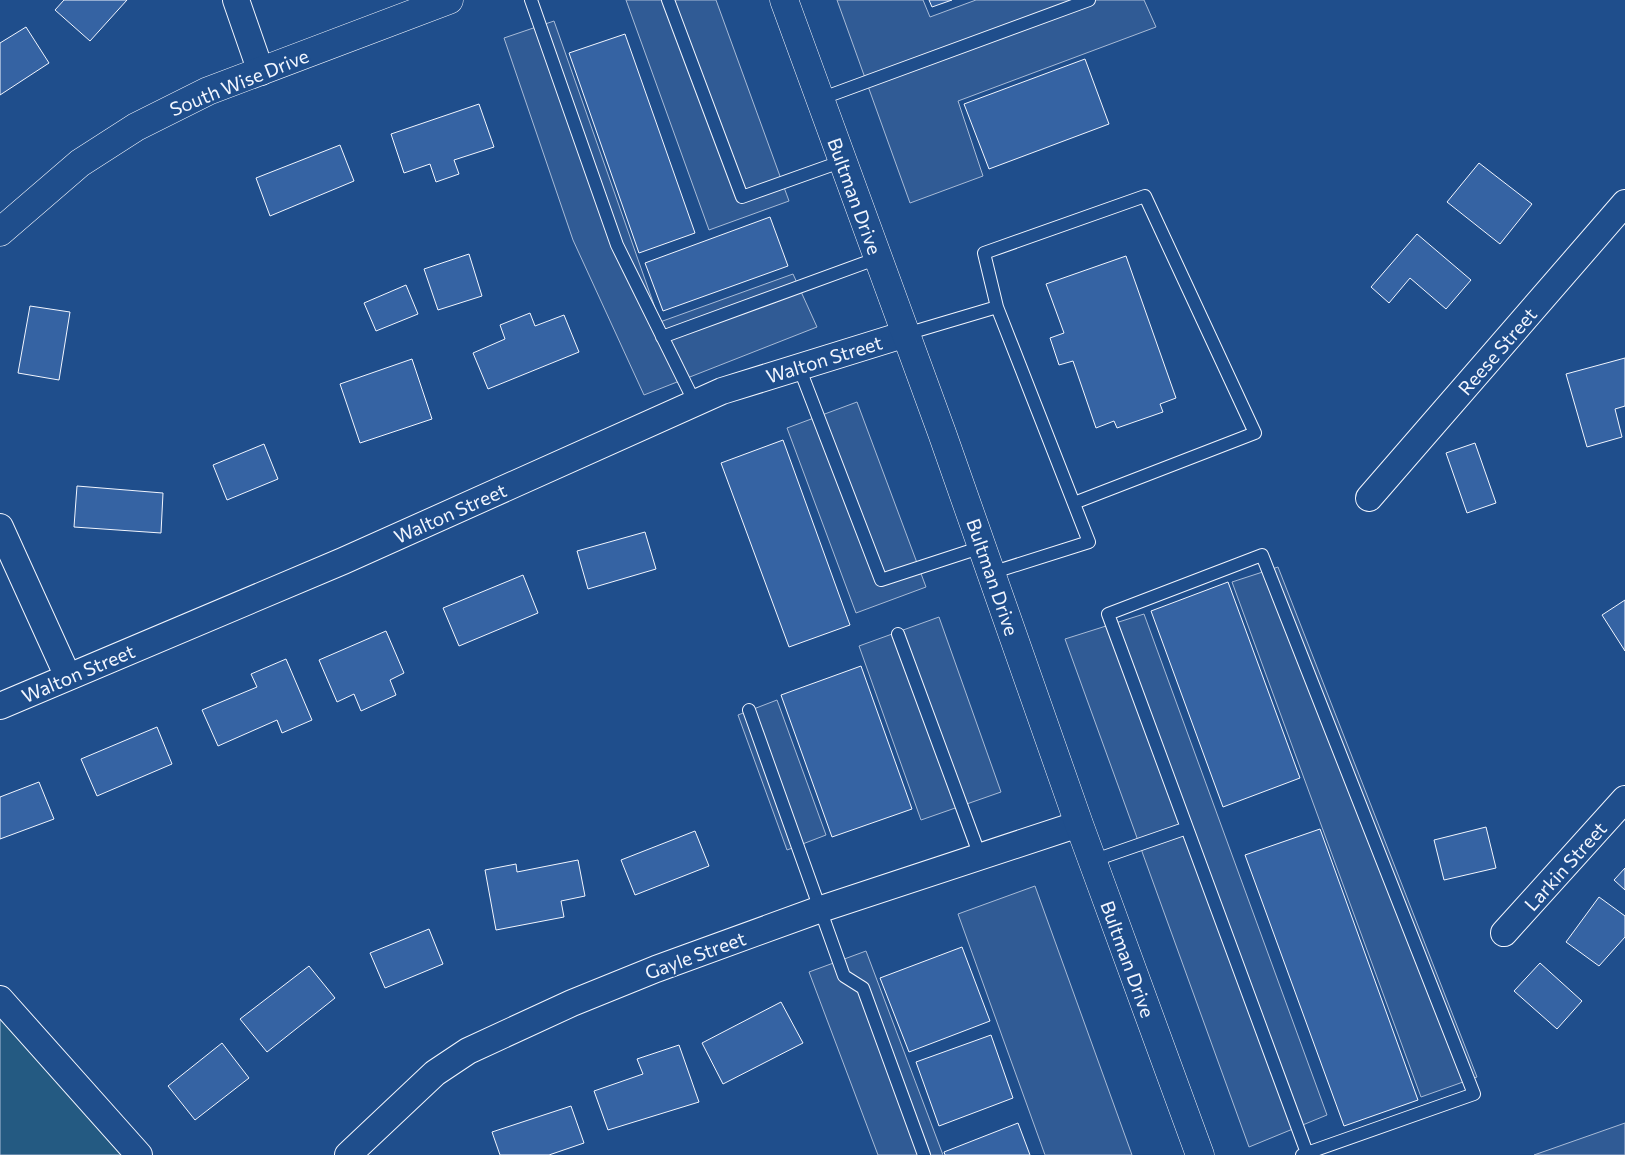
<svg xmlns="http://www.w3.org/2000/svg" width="1625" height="1155" font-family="Commissioner,sans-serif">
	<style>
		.green { fill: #245a82; stroke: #a8bbd7 }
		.parking { fill: #305b95; stroke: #a8bbd7 }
		.building { fill: #3563a3; stroke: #f2f6ff }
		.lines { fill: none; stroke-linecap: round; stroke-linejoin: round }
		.lane-casing { stroke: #f2f6ff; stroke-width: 14 }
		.street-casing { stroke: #f2f6ff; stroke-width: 28 }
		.secondary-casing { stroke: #f2f6ff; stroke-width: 29 }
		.highway-casing { stroke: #f2f6ff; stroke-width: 29 }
		.lane { stroke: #1f4e8c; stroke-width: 12 }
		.street { stroke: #1f4e8c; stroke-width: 26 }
		.secondary { stroke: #1f4e8c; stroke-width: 28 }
		.highway { stroke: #1f4e8c; stroke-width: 28 }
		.labels { text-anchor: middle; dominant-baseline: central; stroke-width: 4; stroke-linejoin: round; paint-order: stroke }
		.street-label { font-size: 19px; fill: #f2f6ff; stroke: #1f4e8c }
	</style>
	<rect width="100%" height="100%" fill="#1f4e8c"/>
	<path class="green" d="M0,998L140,1155H0Z"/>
	<path class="parking" d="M626,0H716L789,201L709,230Z
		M837,0H923L930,17L976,0H1144L1156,27L958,101L983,176L910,203Z
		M554,21L660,322L793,274L817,327L644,395L573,240L504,38Z
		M857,402L926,587L856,613L787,428Z
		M1278,567L1477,1077L1421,1097L1232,582Z
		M1144,614L1327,1115L1249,1147L1065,639Z
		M939,617L1001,792L921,820L859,646Z
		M777,700L826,835L787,850L738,715Z
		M1035,886L1132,1155H1045L958,914Z
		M866,951L943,1155H878L809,972Z
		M1625,1123V1155H1534Z"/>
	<path class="building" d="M64,0H127L90,41L55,10Z
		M929,0H952L932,7Z
		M26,27L49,63L0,95V43Z
		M625,34L695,233L639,253L569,53Z
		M1085,59L1109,124L989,169L964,104Z
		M479,104L494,147L454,160L459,174L436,182L430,164L404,173L391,134Z
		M340,145L354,181L270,216L256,178Z
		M1479,163L1532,204L1500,244L1447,202Z
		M770,217L788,266L663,311L645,263Z
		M1417,234L1471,280L1446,309L1410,278L1389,303L1371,287Z
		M469,254L482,296L438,310L424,269Z
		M1126,256L1176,398L1160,404L1163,412L1117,428L1114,421L1096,428L1073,361L1059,365L1050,338L1064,333L1046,284Z
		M406,285L418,314L376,331L364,303Z
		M30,306L70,312L59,380L18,373Z
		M530,313L535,326L564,315L579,352L488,389L473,353L505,339L500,325Z
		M1625,358V406L1615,409L1622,437L1587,447L1566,374Z
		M412,359L432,419L360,443L340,384Z
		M783,440L850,625L789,647L721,463Z
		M1475,443L1496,503L1467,513L1446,453Z
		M264,444L278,479L227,500L213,465Z
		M77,486L163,493L161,533L74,527Z
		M645,532L656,569L588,589L577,551Z
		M523,575L538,613L459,646L443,608Z
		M1228,582L1300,778L1223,807L1151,611Z
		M1625,600V651L1602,615Z
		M386,631L404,673L390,680L396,695L361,711L354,694L337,702L319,660Z
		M286,659L312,720L282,733L277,720L218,746L202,710L257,687L251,674Z
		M861,666L912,809L832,837L781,695Z
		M157,727L172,764L97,796L81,759Z
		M39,782L54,819L0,839V797Z
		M1486,827L1496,868L1444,880L1434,840Z
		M1320,829L1418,1100L1344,1126L1245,855Z
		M695,831L709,866L635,895L621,860Z
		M578,860L585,896L561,901L564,917L496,930L485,870L516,864L517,872Z
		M1625,868V890L1614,880Z
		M1599,897L1625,916V937L1599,966L1566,942Z
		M429,929L443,964L385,988L370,953Z
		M962,947L990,1021L909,1052L880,978Z
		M1540,963L1582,1001L1557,1029L1514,991Z
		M309,966L335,998L267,1052L240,1019Z
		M781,1002L803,1043L723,1084L702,1043Z
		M991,1035L1013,1098L939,1126L916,1062Z
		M222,1043L249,1078L195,1120L168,1086Z
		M679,1045L699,1102L608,1130L594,1091L643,1074L637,1059Z
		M571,1106L584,1143L549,1155H500L492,1132Z
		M1018,1123L1030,1155H945L944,1152Z"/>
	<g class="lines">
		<g class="lane-casing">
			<path id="lane" d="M531,0L617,245L695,403
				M668,0L742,197L843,161
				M820,99L1089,0
				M997,307L984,253L1145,196L1255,433L1074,503
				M906,334L997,307L1089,542L991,573
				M662,337L878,258
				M799,367L881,580L982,547
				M898,634L980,856
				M749,710L844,976L863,988L924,1155
				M1092,861L1187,828
				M1302,1155L1307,1153L1474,1094L1262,555L1108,614L1307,1153"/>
		</g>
		<g class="street-casing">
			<path id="street" d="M236,0L261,72
				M1369,498L1625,203
				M0,527L68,677
				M0,706L343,561L722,391L906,334
				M1504,933L1625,799
				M0,999L139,1155
				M348,1155L435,1073L468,1051L572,1003L656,969L821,909L1079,824"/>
		</g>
		<g class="secondary-casing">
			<path id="secondary" d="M0,232L80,163L136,127L208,91L449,0"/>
		</g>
		<g class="highway-casing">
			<path id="highway" d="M784,0L942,433L1079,824L1200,1155"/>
		</g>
		<use href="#lane" class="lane"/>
		<use href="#street" class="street"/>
		<use href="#secondary" class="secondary"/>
		<use href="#highway" class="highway"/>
	</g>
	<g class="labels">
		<g class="street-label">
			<text transform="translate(239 82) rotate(-22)">South Wise Drive</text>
			<text transform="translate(855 196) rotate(70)">Bultman Drive</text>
			<text transform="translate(1497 351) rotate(-49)">Reese Street</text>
			<text transform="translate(824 359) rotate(-17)">Walton Street</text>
			<text transform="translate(450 513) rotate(-24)">Walton Street</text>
			<text transform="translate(993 577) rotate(71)">Bultman Drive</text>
			<text transform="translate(78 673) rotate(-23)">Walton Street</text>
			<text transform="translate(1565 866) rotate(-48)">Larkin Street</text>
			<text transform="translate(695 955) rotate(-20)">Gayle Street</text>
			<text transform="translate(1128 959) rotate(70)">Bultman Drive</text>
		</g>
	</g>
</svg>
